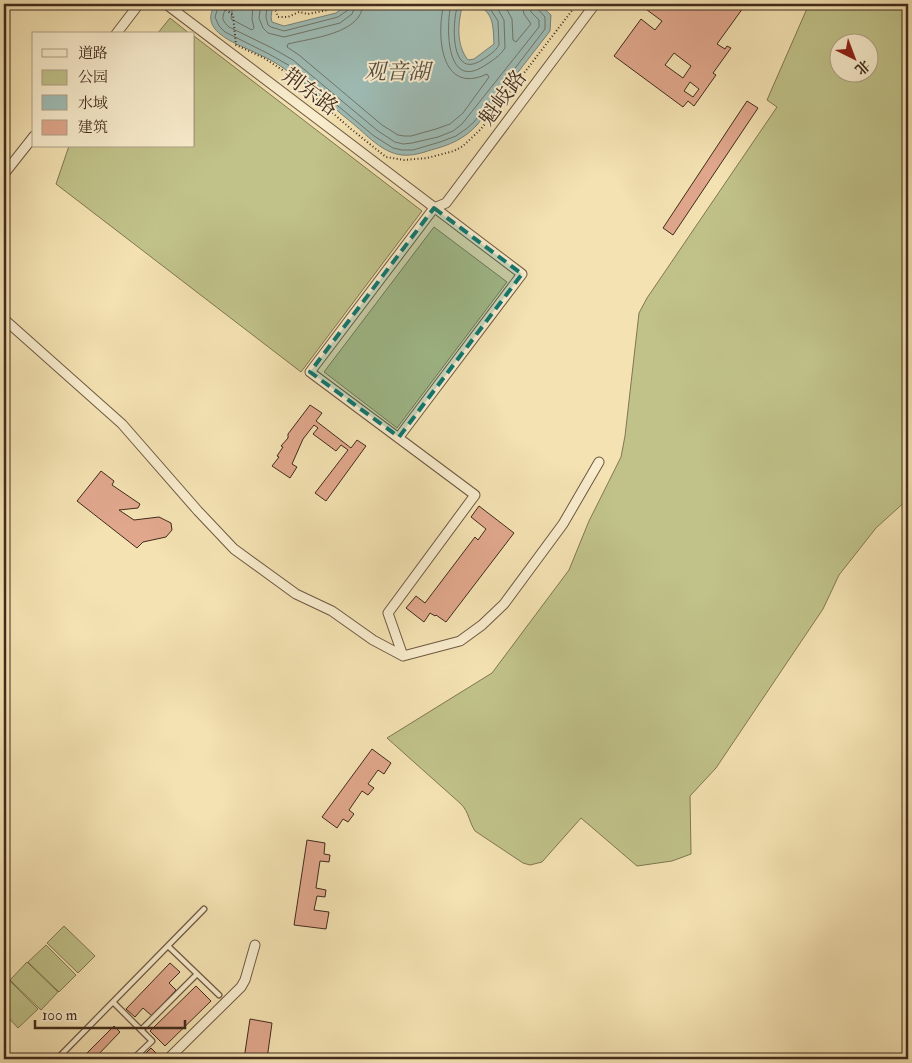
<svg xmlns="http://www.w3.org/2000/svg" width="912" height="1063" font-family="'IM FELL Double Pica','Noto Serif SC',serif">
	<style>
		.green { fill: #c0c289; stroke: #807652; fill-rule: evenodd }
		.water { fill: #9ebcb5; stroke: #798278 }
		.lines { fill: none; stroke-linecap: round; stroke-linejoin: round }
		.shore { stroke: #707468; stroke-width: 1 }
		.building { fill: #e0a78c; stroke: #412b1c; fill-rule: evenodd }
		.lane-casing { stroke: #6e5942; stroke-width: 7 }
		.street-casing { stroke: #6e5942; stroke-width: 11 }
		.path { stroke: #412b1c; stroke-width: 2; stroke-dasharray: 1 2.5; stroke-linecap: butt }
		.lane { stroke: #f8eccd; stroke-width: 4.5 }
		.street { stroke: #f8eccd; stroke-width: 9 }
		.marked { fill: #0f766e; fill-opacity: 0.2; stroke: #0f766e; stroke-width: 4; stroke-dasharray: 10 6; stroke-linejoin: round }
		.labels { text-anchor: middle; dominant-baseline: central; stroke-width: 4; stroke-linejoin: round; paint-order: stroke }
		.street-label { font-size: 21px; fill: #412b1c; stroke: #f8eccd }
		.water-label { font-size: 22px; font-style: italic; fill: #584f42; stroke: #f8eccd }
	</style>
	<rect width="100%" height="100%" fill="#f4e2b2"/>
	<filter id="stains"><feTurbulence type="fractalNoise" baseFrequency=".004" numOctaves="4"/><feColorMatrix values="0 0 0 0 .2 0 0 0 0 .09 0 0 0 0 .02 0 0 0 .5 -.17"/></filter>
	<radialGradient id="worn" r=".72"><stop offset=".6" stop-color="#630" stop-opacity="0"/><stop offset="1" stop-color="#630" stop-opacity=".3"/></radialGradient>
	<path class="green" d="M809,4H908V499L876,528L839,575L823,609L716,768L690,796L691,854L672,861L637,866L581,818L542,862L530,865L523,863L475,831C469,822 469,812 461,804L387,738L492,673L569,570L589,521L621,457L625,436L639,313L647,298L777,107L767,100ZM840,42H870V72H840Z
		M170,18L190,34H157Z
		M194,36L422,211L301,372L56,184L69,146H194Z
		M434,227L507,282L397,428L324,372Z
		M64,926L95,956L78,973L47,943Z
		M46,945L76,975L59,992L28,962Z
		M27,962L58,992L41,1010L10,980Z
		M4,975L38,1009L18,1028L4,1013Z"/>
	<path class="water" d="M216,4H273L271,17L272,22L284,26L336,13L344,7L345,4H471L462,7C458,24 456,45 468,60L474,59L494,44C493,25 494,12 475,4H539L551,15L550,31L477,125C464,139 450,145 431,150C422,153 412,156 402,155C382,153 366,134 351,122C330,105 309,85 286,70C277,63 267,58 256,53C238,44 196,31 216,4Z"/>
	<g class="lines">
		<path class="shore" d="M219,4L215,17L219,26L225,32L269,54L290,66L374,136L393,148L402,150H413L440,142L456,136L466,129L474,122L545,29V17L537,8L536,4
			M226,4C225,16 218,17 229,27L272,48L293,60L378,131L395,142L403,144L412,143L438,137L453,131L462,124L539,27V20L531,12L529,4
			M233,4L231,19L252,30L254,28L252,19L253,4
			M261,4L259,18L263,28L268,33L284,37L340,23L352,14L356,4
			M267,4L266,17L268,25L271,27L284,31L338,17L348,10L349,4
			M363,4C362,34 311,38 288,44L287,47L299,55L382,125L398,135L404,136H411L436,129L450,124L463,113L489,77L487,74C440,96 436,34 444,4
			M451,4C446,25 445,91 484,66C492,61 500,56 505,48L504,20L495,4
			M458,4C452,20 449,81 482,60C488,56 495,52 499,45L498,21L487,4
			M504,4L512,19L513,40L516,42L531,24L524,14L522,4"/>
	</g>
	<path class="building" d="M639,4H737L743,8L717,44L725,49L727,46L731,48L713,73L716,75L694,106L688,101L683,107L614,56L641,19L655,30L662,21ZM674,53L691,66L683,78L665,65ZM690,82L699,89L693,97L684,91Z
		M747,101L758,108L673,235L663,228Z
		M310,405L322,413L316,421L351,448L357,440L366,446L326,501L315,493L348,450L341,445L336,451L313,434L318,428L314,425L303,439L292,464L297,467L290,478L272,466L279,457L277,456L283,447L281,446L288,438V434Z
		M101,471L114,481L112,485L140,504L138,508L119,510L134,520L159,517L171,523L172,530L166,537L143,542L137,548L77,501Z
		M479,506L514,533L446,622L436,615L435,616L430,613L424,622L406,608L416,596L425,603L475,537L478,540L486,529L471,517Z
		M372,749L391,763L384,774L378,770L368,784L374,788L368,795L362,791L349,810L354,814L348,822L343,819L337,828L322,817Z
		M307,840L325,843L324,854L330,855L329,862L320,861L316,888L326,890L325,897L317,896L314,910L329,912L326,929L294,925Z
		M170,963L180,972L169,983L176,990L152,1016L143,1008L135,1017L126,1009Z
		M196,986L211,1001L165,1046L150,1031Z
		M250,1019L272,1023L267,1059H244Z
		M114,1026L120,1032L94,1059H81Z
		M151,1048L160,1057L158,1059H140Z"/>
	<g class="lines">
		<g class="lane-casing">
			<path id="lane" d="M168,946L219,995
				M113,1002L152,1041L133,1059
				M141,1030L197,974
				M57,1059L204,909"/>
		</g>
		<g class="street-casing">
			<path id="street" d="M166,4L522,274L399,437
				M116,34L139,4
				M4,174L34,136
				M434,208L446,203L595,4
				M4,319L122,424L198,511L234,549L296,594L332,611L373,640L403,656L388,613L475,495L310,372L434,208
				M403,656L460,641L482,625L504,604L563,524L599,462
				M168,1059L241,987L245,980L255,945"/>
		</g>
		<path class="path" d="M228,4L225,9L233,15L236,45L264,58L287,73L351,129L386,157L404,160L427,158L454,151L463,146L481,129L577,4
			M265,4H267
			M273,4L278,17H288L299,12L308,14L328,10L336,4
			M570,4L578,10"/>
		<use href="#lane" class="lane"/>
		<use href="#street" class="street"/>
	</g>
	<path class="marked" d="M434,208L522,274L399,437L310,372Z"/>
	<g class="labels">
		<g class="street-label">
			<text transform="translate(310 92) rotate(37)">荆东路</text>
			<text transform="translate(503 98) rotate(-53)">魁岐路</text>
		</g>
		<g class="water-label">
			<text x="397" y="72">观音湖</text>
		</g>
	</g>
	<rect width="912" height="1063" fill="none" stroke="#f4e2b2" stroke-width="20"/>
	<rect x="5" y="5" width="902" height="1053" fill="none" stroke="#412b1c" stroke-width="2.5"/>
	<rect x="10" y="10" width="892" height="1043" fill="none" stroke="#412b1c"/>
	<rect x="32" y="32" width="162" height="115" fill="#f8eccd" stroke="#af9f86"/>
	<rect x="42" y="49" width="25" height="8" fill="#f8eccd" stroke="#af9f86"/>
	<text x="78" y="58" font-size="15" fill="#412b1c">道路</text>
	<rect x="42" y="70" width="25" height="15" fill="#c0c289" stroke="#af9f86"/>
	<text x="78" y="82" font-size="15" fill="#412b1c">公园</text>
	<rect x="42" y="95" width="25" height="15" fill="#9ebcb5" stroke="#af9f86"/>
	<text x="78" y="108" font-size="15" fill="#412b1c">水域</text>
	<rect x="42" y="120" width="25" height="15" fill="#e0a78c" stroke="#af9f86"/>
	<text x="78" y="132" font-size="15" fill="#412b1c">建筑</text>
	<g transform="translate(854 58) rotate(138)"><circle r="24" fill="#f8eccd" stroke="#af9f86"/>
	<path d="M0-4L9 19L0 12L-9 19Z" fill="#8f2418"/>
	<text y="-8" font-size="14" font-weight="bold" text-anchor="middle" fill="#412b1c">北</text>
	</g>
	<path d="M35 1020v8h150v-8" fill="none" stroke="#412b1c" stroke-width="2.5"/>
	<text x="42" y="1020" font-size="15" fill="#412b1c" stroke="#f8eccd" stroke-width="4" paint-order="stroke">100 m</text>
	<rect width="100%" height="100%" filter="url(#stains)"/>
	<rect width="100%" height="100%" fill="url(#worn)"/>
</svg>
